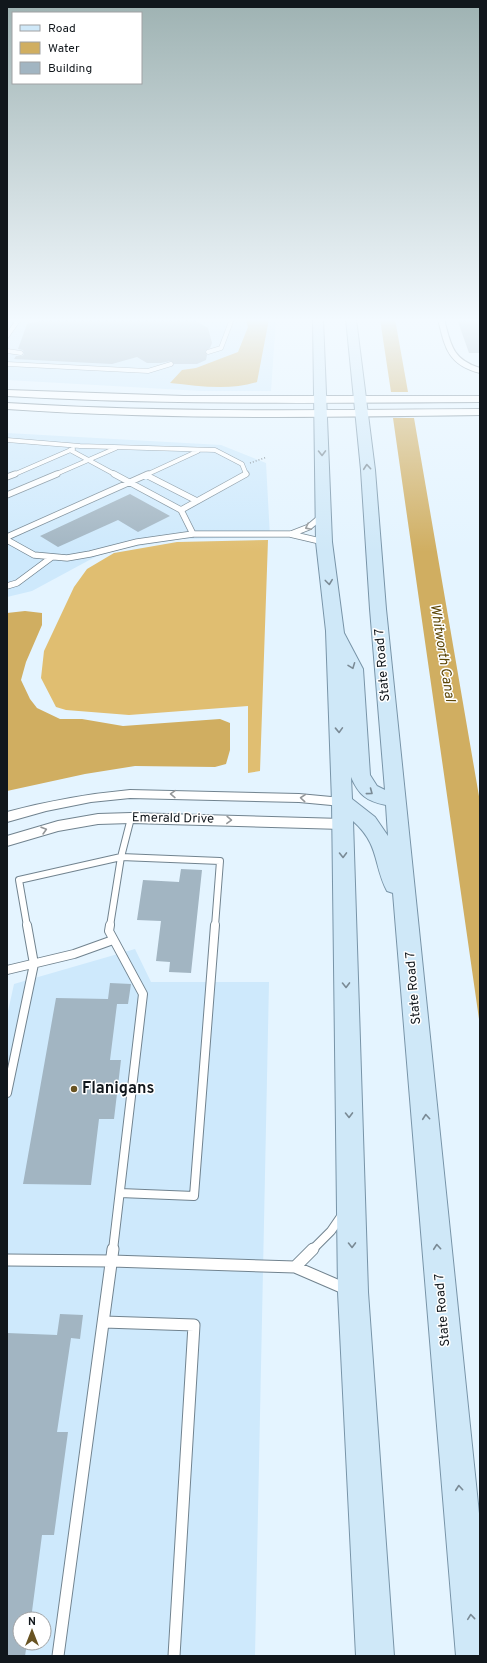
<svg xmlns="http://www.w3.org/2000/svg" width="487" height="1663" font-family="Overpass,sans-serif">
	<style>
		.built { fill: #cee9fc; fill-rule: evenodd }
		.forest { fill: #e0be71 }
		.water { fill: #d0ae61 }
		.building { fill: #a2b5c2 }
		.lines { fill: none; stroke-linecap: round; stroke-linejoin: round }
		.service-far4-casing { stroke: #71838f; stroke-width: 5 }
		.service-far3-casing { stroke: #71838f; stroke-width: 7 }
		.service-far2-casing { stroke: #71838f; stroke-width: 8 }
		.service-far1-casing { stroke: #71838f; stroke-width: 10 }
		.service-casing { stroke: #71838f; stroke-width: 13 }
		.minor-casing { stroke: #71838f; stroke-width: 2 }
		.secondary-casing { stroke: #71838f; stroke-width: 2 }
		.primary-casing { stroke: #7894a8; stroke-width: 2 }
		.path { stroke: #7a858d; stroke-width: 1.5; stroke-dasharray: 1 2; stroke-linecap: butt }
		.service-far4 { stroke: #fff; stroke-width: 4 }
		.service-far3 { stroke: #fff; stroke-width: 5.5 }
		.service-far2 { stroke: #fff; stroke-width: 6 }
		.service-far1 { stroke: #fff; stroke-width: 8 }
		.service { stroke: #fff; stroke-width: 11 }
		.minor { fill: #fff; fill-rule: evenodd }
		.secondary { fill: #fff; fill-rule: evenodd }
		.primary { fill: #cfe8f8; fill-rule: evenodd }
		.oneway { stroke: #7a8a95 }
		.oneway2 { stroke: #949799 }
		.poi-dot { fill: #685322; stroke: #fff; stroke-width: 1.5 }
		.labels { text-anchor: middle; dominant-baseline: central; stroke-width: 3; stroke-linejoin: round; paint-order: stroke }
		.street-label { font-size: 13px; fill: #11171c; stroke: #fff }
		.water-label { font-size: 14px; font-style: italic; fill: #5d4606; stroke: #fff }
		.near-poi-label { font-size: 16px; font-weight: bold; fill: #11171c; stroke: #fff; text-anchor: start }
	</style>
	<rect width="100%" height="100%" fill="#e4f4ff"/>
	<path class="built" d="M7,319H276L271,391H201L7,380Z
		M7,433L221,445L266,463L270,537L182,539L115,550L95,557L32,591L7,597Z
		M135,949L151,982H269L255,1656H7V1016L14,984ZM20,1619H44V1643H20Z"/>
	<path class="forest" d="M268,540L260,771L248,773V706L129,715L66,710L56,707L41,678L44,651L74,587L87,569L114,553L177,542Z"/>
	<path class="water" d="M246,319H269L257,382C229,391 199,386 170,383L182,370L196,368L238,352L248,327Z
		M380,319H395L408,392H391Z
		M393,418H414L480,802V1026Z
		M25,611L42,613V625L26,662L21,680L30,699L37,708L60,719H82L123,726L220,719L230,723V750L226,764L215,767L135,766L85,774L7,791V613Z"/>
	<path class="building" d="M46,319H192L208,328L212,343L210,348L205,351L207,355L206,360L197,364H174L171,361L161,363H147L137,357L112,364L14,359L16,356H22L24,354L23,350L18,349L27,324Z
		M457,319H480V353H469Z
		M130,494L170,516L138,532L118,520L58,547L40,536Z
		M181,869L202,870L191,973L169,972L170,962L156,961L161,921L137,920L143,880L179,882Z
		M110,983L131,984L128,1004H117L110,1060H121L114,1119H99L91,1185L23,1184L56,998L108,999Z
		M60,1314L83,1315L80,1339L71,1338L57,1432H68L54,1535H42L31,1619H20V1643H27L25,1656H7V1333L57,1335Z"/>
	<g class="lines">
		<g class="service-far4-casing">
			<path id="service-far4" d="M7,336L19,319
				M7,351L21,353
				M208,352L221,348L232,319
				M7,364L148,371L171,364
				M7,440L80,446L215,450L242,464L246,474L245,475
				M70,450L116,475
				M13,475L73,449
				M54,475L116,448
				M146,475L198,451"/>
		</g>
		<g class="service-far3-casing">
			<path id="service-far3" d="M114,474L181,510L193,534
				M146,475L197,501
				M7,477L15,474
				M7,495L57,474
				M181,510L246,474
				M291,534L309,527L322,516
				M7,537L148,474
				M7,540L34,555L67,558L90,554L137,542L193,534H290L324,542
				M7,586L17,583L52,557"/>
		</g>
		<g class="service-far2-casing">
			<path id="service-far2" d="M27,926L19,880L121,857L220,861L215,926
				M110,926L121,857L131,818"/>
		</g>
		<g class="service-far1-casing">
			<path id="service-far1" d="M110,925L109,931L143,994L113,1250
				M7,970L74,954L113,940
				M7,1093L34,964L27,925
				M120,1193L194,1196L215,925
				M312,1250L331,1231L342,1215"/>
		</g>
		<g class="service-casing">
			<path id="service" d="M7,1260L112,1261L295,1267L346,1289
				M295,1267L313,1249
				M104,1322L194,1325L174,1656
				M58,1656L113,1249"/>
		</g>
		<g class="minor-casing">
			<path id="minor" d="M438,319H444C451,345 452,359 480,368V373C448,365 445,348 438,319Z
				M130,790L299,794L342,798L346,799L348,802L346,805L342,806L299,802L130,798L91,802L46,811L7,822V812C48,801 87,794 130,790Z
				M131,813L342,819L347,821L348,824L347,827L342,829L131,823L98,824L58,831L7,846V836L58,821L98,814Z"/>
		</g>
		<g class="secondary-casing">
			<path id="secondary" d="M7,390L184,396H480V402C322,403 165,405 7,396Z
				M7,403C165,413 322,410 480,409V415C322,417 165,420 7,409Z"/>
		</g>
		<g class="primary-casing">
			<path id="primary" d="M313,319H323L332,542L344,633L363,669L370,775L377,786L385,790L370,609L361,470L346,319H356L375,470L386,609L480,1523V1656H456L393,893L387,891C373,864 380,845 353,821L368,1292L394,1656H356L338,1292L332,802L326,631L316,542ZM351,777C359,795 366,801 386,805L388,836L375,817L352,799Z"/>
		</g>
		<path class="path" d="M250,463L267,457"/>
		<use href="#service-far4" class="service-far4"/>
		<use href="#service-far3" class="service-far3"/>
		<use href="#service-far2" class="service-far2"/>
		<use href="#service-far1" class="service-far1"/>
		<use href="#service" class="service"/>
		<use href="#minor" class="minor"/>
		<use href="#secondary" class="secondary"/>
		<use href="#primary" class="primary"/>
	</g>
	<defs><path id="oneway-chevron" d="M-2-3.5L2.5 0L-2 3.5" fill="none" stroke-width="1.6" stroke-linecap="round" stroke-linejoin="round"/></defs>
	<g class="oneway">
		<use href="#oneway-chevron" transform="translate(322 453) rotate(89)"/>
		<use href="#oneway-chevron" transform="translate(367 467) rotate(-95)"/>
		<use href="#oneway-chevron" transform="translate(329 582) rotate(83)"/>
		<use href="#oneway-chevron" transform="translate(352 666) rotate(69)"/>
		<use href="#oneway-chevron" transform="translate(339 730) rotate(88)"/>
		<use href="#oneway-chevron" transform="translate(370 792) rotate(37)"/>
		<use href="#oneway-chevron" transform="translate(343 855) rotate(89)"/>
		<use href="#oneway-chevron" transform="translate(346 985) rotate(89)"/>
		<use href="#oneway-chevron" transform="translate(349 1115) rotate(89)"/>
		<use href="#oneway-chevron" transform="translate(426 1117) rotate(-95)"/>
		<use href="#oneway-chevron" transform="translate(352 1245) rotate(89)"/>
		<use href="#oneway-chevron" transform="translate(437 1247) rotate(-95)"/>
		<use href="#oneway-chevron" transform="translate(459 1488) rotate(-95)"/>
		<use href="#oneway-chevron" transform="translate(471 1617) rotate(-96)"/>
	</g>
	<g class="oneway2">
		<use href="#oneway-chevron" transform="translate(308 527) rotate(153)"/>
		<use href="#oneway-chevron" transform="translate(173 794) rotate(-179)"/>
		<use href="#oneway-chevron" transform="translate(303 798) rotate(-175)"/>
		<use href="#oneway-chevron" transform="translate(229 820) rotate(2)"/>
		<use href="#oneway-chevron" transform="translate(44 830) rotate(-16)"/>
	</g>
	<linearGradient id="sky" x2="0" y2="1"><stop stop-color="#9eb2b2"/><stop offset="0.58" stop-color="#f3faff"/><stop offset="1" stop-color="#f3faff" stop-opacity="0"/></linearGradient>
	<rect width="487" height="552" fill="url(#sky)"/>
	<circle class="poi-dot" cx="74" cy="1089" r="4"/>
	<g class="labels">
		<g class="street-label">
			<text transform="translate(383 665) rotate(-95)">State Road 7</text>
			<text transform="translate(173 819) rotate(1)">Emerald Drive</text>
			<text transform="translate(414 988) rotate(-95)">State Road 7</text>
			<text transform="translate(443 1310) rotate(-95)">State Road 7</text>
		</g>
		<g class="water-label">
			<text transform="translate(442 653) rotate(81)">Whitworth Canal</text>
		</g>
		<g class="near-poi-label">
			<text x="82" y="1089">Flanigans</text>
		</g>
	</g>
	<rect width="487" height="1663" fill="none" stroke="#11171c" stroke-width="16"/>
	<rect x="12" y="12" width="130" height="72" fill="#ffffff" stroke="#a0a2a4"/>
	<rect x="20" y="25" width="20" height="6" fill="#cfe8f8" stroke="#a0a2a4"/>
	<text x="48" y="32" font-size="12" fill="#11171c">Road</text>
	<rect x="20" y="42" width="20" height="12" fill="#d0ae61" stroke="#a0a2a4"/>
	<text x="48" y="52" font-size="12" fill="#11171c">Water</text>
	<rect x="20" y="62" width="20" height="12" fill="#a2b5c2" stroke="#a0a2a4"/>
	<text x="48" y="72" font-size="12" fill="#11171c">Building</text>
	<g transform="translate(32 1631)"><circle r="19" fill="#ffffff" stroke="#a0a2a4"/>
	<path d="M0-3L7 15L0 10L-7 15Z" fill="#685322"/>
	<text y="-6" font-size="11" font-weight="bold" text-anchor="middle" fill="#11171c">N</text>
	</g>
</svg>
